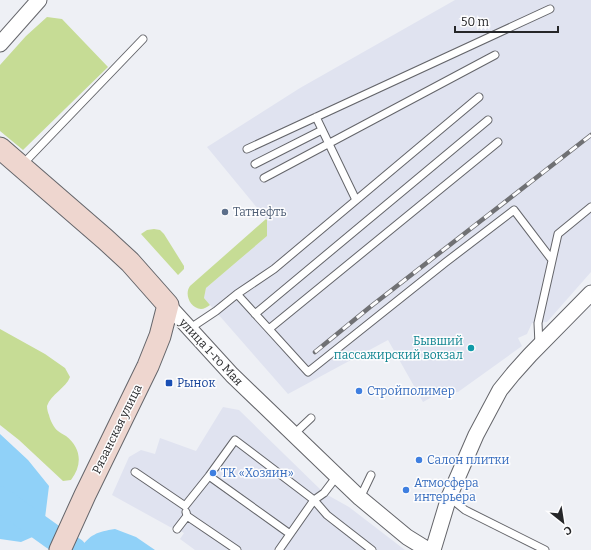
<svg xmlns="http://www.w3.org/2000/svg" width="591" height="550" font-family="Bitter,serif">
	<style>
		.built { fill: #e0e3f0 }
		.green { fill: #c6dc95 }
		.water { fill: #90d1f8 }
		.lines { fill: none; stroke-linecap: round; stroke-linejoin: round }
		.river { stroke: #90d1f8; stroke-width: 25 }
		.lane-casing { stroke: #64656a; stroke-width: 9 }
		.street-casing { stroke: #64656a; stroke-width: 17 }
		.secondary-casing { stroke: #64656a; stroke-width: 23 }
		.lane { stroke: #fff; stroke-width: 7 }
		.street { stroke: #fff; stroke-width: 15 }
		.secondary { stroke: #eed6cf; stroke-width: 21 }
		.rail-casing { stroke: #707174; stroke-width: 4.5 }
		.rail { stroke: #fdfdfe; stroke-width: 3; stroke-dasharray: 9; stroke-linecap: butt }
		.service-dot { fill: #5c6f8a; stroke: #fdfdfe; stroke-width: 1.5 }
		.culture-dot { fill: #0f9aa8; stroke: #fdfdfe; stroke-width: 1.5 }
		.transit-dot { fill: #1a4fb4; stroke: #fdfdfe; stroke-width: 1.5 }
		.shop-dot { fill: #3f7fe0; stroke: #fdfdfe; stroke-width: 1.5 }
		.labels { text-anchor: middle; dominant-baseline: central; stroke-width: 3; stroke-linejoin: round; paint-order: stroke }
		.service-label { font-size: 12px; fill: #4e5e75; stroke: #fdfdfe; text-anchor: start }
		.culture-label { font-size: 12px; fill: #0d838f; stroke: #fdfdfe; text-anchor: end }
		.street-label { font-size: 12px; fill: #262729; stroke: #fdfdfe }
		.transit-label { font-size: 12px; fill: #164399; stroke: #fdfdfe; text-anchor: start }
		.shop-label { font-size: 12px; fill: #366cbe; stroke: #fdfdfe; text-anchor: start }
	</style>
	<rect width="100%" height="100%" fill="#eef0f5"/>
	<path class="built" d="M455,0H591V272L547,322L532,323L527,334L518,338L522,346L458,392H441L423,402L388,340L288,394L204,298L206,288L267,236V220L207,147L300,88Z
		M223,407L239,410L324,493L349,507L405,550H195L180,539L184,533L177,529L170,527L112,495L129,457L141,450L155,454L160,438L196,451Z"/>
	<path class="green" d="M47,17L62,19L108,67L23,150L0,131V65L26,36Z
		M266,219L267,220V236L206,288L204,298L210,305C207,307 204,309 201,309C190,308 184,294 190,286Z
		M154,229L160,230L164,234L184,266V269L178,275L141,234L147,230Z
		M0,329L45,354L65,368L70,377C66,388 51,394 47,406C47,409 48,413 49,415C50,420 54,428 58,431C60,433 63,434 66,436C81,448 83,464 71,480L63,481L19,440L0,425Z"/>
	<path class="water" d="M0,434L28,460L49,486L44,526L37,535L21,542L0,539Z
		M115,529L136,537L155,550H79C90,534 97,532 115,529Z"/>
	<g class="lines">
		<path class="river" d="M0,499L53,537L74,550"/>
		<g class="lane-casing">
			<path id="lane" d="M316,117L356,200
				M247,149L550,9
				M255,164L322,130
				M22,165L143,39
				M264,178L495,55
				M237,294L308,372L446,262L514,210L552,260
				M255,314L488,120
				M189,329L216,311L237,294L274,269L479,97
				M269,329L498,142
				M539,344L538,323L558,234L591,207
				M293,435L311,418
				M135,472L185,506L209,476L235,440L314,500L324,493L337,476
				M209,476L290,534
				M449,497L465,510L545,550
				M360,498L371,475
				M187,516L237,550
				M177,529L187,516L186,512
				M279,550L314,500L327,515L372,550"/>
		</g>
		<g class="street-casing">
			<path id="street" d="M0,44L39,0
				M168,305L232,375L337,476L360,498L407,537L428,550
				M433,550L449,497L476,435L500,390L513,374L530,355L591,293"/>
		</g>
		<g class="secondary-casing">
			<path id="secondary" d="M0,148L105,239L130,262L168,305L160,336L148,366L85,495L60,550"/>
		</g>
		<use href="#lane" class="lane"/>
		<use href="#street" class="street"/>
		<use href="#secondary" class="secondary"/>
		<g class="rail-casing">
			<path id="rail" d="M315,352L370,307L591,135"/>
		</g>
		<use href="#rail" class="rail"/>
	</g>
	<circle class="service-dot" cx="225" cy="212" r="4"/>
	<circle class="culture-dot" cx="471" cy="348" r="4"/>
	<rect class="transit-dot" x="165" y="379" width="8" height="8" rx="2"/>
	<g class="shop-dot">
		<circle cx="359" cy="391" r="4"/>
		<circle cx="419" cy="460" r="4"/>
		<circle cx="213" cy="473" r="4"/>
		<circle cx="406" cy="490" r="4"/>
	</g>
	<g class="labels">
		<g class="service-label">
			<text x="233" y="212">Татнефть</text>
		</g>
		<g class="culture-label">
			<text x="463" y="341">Бывший<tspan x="463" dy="14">пассажирский вокзал</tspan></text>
		</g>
		<g class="street-label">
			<text transform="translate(211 352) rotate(47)">улица 1-го Мая</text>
			<text transform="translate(117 429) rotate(-64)">Рязанская улица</text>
		</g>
		<g class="transit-label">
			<text x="177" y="383">Рынок</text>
		</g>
		<g class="shop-label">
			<text x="367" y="391">Стройполимер</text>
			<text x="427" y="460">Салон плитки</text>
			<text x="221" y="473">ТК «Хозяин»</text>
			<text x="414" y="483">Атмосфера<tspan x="414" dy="14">интерьера</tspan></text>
		</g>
	</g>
	<g transform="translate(563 522) rotate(150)" stroke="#fdfdfe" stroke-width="3" paint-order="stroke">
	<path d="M0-3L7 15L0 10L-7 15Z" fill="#262729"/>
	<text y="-6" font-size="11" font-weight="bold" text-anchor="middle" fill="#262729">С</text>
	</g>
	<path d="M455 26v6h103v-6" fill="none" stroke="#262729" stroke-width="2"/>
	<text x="461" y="26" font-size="12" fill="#262729" stroke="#fdfdfe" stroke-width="3" paint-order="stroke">50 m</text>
</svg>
